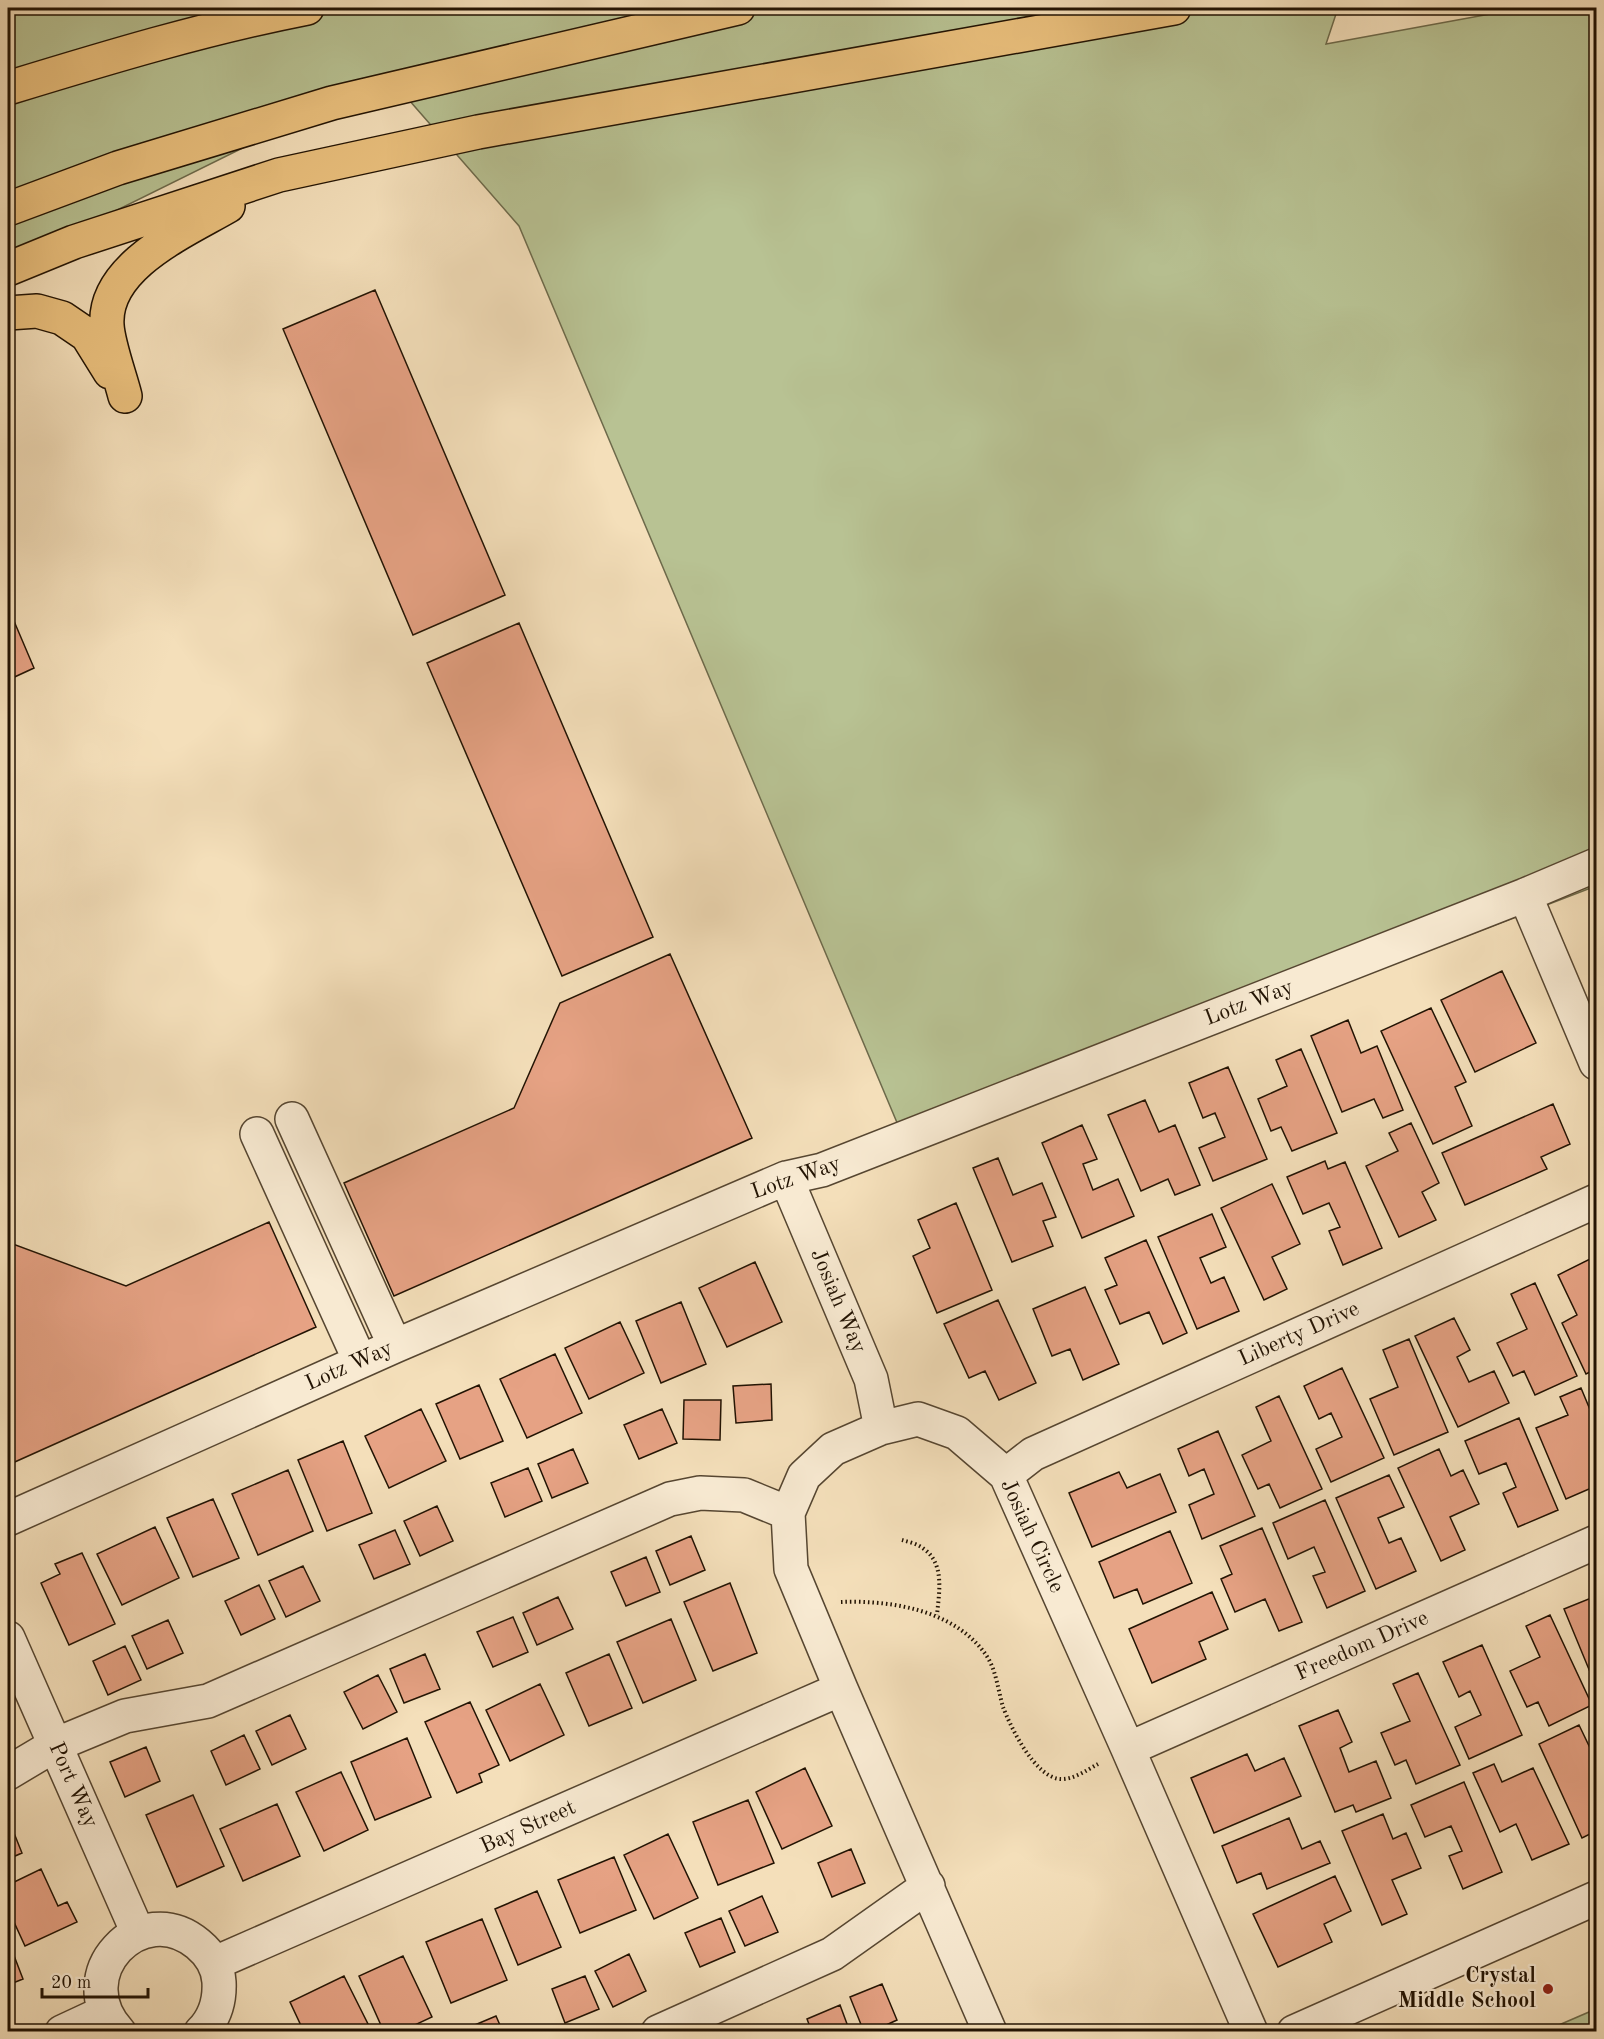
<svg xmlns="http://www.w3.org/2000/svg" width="1604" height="2039" font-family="'Old Standard TT',serif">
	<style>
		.green { fill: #b8c293; stroke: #6d6a4b; stroke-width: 1.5 }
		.building { fill: #e6a284; stroke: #221303; stroke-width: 1.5 }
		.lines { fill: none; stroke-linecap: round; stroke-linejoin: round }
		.minor-casing { stroke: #564631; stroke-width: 36 }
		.highway-casing { stroke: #221303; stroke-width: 36 }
		.path { stroke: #221303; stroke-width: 4; stroke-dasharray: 1.5 3; stroke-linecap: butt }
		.minor { stroke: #f8ead2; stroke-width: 33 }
		.highway { stroke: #eac07d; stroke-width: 33 }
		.poi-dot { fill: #8f2418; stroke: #f8ead2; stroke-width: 2 }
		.labels { text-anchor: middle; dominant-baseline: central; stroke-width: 4.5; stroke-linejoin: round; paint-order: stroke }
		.street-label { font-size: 22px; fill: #221303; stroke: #f8ead2 }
		.poi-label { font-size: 22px; font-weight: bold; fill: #221303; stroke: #f8ead2; text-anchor: end }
	</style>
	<rect width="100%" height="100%" fill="#f4dfba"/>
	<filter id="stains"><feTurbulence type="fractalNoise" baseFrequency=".00333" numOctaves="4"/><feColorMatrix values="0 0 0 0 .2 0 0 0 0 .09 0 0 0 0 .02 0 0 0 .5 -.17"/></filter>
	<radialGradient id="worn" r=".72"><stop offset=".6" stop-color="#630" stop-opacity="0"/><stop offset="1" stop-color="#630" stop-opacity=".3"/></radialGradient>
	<path class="green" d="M8,8H1338L1326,44L1523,8H1596V886L909,1151L519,226L388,76L8,264Z
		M1596,2009V2031H1545Z"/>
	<path class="building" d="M375,290L505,595L413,635L283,329Z
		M8,607L34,668L8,680Z
		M519,623L653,937L562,976L427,663Z
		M670,954L752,1138L394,1296L344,1183L514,1108L560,1003Z
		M1502,971L1536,1043L1475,1072L1441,1000Z
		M1431,1008L1466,1082L1455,1087L1472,1126L1433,1144L1381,1031Z
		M1348,1020L1361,1053L1377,1046L1403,1110L1383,1118L1374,1099L1342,1112L1311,1036Z
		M1301,1049L1337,1133L1292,1151L1281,1127L1271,1131L1258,1099L1287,1086L1276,1060Z
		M1228,1067L1267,1159L1213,1181L1199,1148L1225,1137L1215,1113L1203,1118L1189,1083Z
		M1145,1100L1159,1132L1175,1125L1200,1185L1175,1195L1168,1179L1141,1191L1108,1115Z
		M1553,1104L1570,1144L1541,1157L1547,1169L1465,1205L1442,1153Z
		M1411,1123L1439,1183L1422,1192L1436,1220L1399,1237L1366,1166L1398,1151L1389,1133Z
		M1082,1125L1097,1159L1083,1164L1093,1190L1118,1179L1134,1216L1082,1238L1042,1143Z
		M998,1158L1013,1195L1042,1183L1056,1217L1043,1221L1053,1246L1012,1262L973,1168Z
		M1325,1161L1328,1169L1345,1162L1382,1248L1343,1265L1329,1231L1340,1227L1329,1203L1303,1214L1287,1177Z
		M1272,1184L1300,1244L1272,1257L1287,1289L1264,1300L1221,1208Z
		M956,1203L992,1290L937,1313L913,1256L930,1248L918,1220Z
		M1212,1214L1226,1247L1200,1258L1211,1283L1224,1277L1239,1311L1197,1329L1158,1237Z
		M269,1222L316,1327L8,1465V1246L13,1244L126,1286Z
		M1146,1240L1187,1333L1163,1344L1149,1312L1120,1324L1105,1290L1117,1285L1105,1258Z
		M1594,1257L1596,1262V1369L1586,1374L1562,1323L1577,1315L1558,1275Z
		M755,1262L782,1322L727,1347L699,1288Z
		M1535,1283L1577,1376L1535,1395L1524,1371L1513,1376L1497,1343L1527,1329L1511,1294Z
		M1085,1287L1119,1364L1083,1380L1070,1349L1052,1356L1033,1309Z
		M998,1300L1036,1383L999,1400L985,1371L969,1378L944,1324Z
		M681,1302L706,1364L661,1383L636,1321Z
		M1454,1318L1470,1350L1457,1357L1469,1382L1494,1371L1509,1403L1458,1427L1415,1336Z
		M620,1322L644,1373L589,1399L565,1348Z
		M1409,1339L1448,1432L1394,1455L1370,1399L1398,1387L1383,1350Z
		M555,1354L582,1413L527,1438L500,1379Z
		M1342,1368L1384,1458L1331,1482L1316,1449L1342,1437L1331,1413L1319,1419L1304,1386Z
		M771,1384L772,1420L736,1423L733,1386Z
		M479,1385L503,1441L460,1459L436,1404Z
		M1581,1388L1596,1424V1454L1591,1457L1596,1469V1486L1566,1499L1536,1428L1568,1415L1560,1397Z
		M1279,1396L1322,1489L1280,1508L1269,1484L1258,1489L1242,1455L1271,1441L1256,1407Z
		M684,1400H721L720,1440L683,1439Z
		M421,1409L446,1461L389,1488L365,1436Z
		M662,1409L677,1443L639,1459L624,1425Z
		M1519,1418L1558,1510L1518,1527L1503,1493L1516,1487L1506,1463L1479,1474L1465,1441Z
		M1218,1431L1255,1516L1202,1539L1189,1505L1214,1494L1204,1469L1189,1476L1178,1449Z
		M343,1441L372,1513L327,1531L298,1460Z
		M573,1449L588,1483L552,1498L538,1464Z
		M1439,1449L1451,1476L1463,1470L1479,1504L1450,1517L1465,1550L1441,1561L1398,1468Z
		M528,1468L542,1501L505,1517L491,1483Z
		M288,1470L313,1531L258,1555L232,1494Z
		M1119,1472L1127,1488L1160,1474L1176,1512L1092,1547L1069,1493Z
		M1389,1475L1404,1507L1378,1518L1389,1543L1401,1538L1416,1571L1376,1589L1336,1498Z
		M213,1499L239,1558L193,1577L167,1518Z
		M1325,1500L1365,1591L1327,1608L1313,1576L1325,1572L1314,1547L1288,1559L1273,1523Z
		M437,1506L453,1541L420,1556L404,1521Z
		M155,1527L179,1578L122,1605L97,1554Z
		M1262,1528L1302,1622L1279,1631L1265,1599L1235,1612L1221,1579L1232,1574L1220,1546Z
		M395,1530L410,1564L374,1579L359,1545Z
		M1170,1531L1192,1583L1143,1604L1137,1589L1114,1598L1099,1562Z
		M691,1536L705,1570L670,1585L656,1551Z
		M82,1553L115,1624L69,1645L41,1583L60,1574L55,1564Z
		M646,1557L660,1592L626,1606L611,1572Z
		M303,1566L320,1601L286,1617L269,1581Z
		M730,1583L757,1653L713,1671L684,1602Z
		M259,1585L275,1619L241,1635L225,1601Z
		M1212,1592L1228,1629L1199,1642L1206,1659L1152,1683L1129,1629Z
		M1596,1596V1683L1595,1684L1564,1609Z
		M558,1597L573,1629L537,1645L523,1613Z
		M1550,1615L1592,1705L1549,1726L1538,1702L1527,1707L1510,1671L1540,1657L1526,1626Z
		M513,1617L528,1652L493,1667L477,1632Z
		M671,1619L696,1680L643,1703L617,1642Z
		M168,1620L183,1653L147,1669L132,1636Z
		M1482,1645L1522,1735L1469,1759L1455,1727L1481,1715L1470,1691L1459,1697L1443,1662Z
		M125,1646L141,1680L108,1695L93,1661Z
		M425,1654L440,1689L404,1703L390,1669Z
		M609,1654L632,1708L589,1726L566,1673Z
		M1418,1673L1460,1765L1416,1784L1406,1760L1395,1765L1381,1733L1410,1721L1393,1684Z
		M378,1675L397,1712L363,1729L344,1692Z
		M540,1684L564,1735L510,1761L486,1710Z
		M470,1702L499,1765L479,1774L482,1782L457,1793L425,1722Z
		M1338,1710L1352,1742L1340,1748L1349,1772L1376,1761L1391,1798L1356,1812L1353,1805L1335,1812L1299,1726Z
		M290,1715L306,1749L272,1765L256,1731Z
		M1579,1725L1592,1752L1596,1750V1791L1590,1793L1596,1807V1831L1582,1838L1539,1744Z
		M244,1735L260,1769L226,1785L211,1751Z
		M407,1738L431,1797L375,1820L351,1762Z
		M146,1747L160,1781L125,1797L110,1762Z
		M1247,1754L1255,1771L1284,1758L1301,1796L1214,1833L1191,1778Z
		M1494,1764L1502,1782L1533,1768L1569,1844L1532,1860L1516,1824L1500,1832L1473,1773Z
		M805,1768L832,1826L782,1849L756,1792Z
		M341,1772L368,1830L324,1851L296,1792Z
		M1464,1782L1502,1872L1463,1889L1449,1856L1462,1851L1451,1826L1425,1837L1411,1805Z
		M193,1795L224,1866L177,1887L146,1815Z
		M748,1800L774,1863L718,1885L693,1822Z
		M277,1804L300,1856L243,1881L220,1829Z
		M1383,1814L1393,1839L1406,1833L1421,1868L1392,1880L1407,1914L1382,1925L1342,1831Z
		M8,1818L22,1853L8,1859Z
		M1289,1818L1302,1849L1320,1841L1330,1863L1267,1889L1261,1873L1237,1883L1222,1846Z
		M668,1834L698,1898L654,1919L624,1855Z
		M851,1849L865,1883L832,1897L818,1863Z
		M614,1857L636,1910L580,1933L558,1880Z
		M41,1869L58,1906L67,1902L77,1922L25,1946L8,1909V1885Z
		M1335,1876L1351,1911L1324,1924L1332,1942L1278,1967L1253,1914Z
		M537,1891L561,1947L518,1965L495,1909Z
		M762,1896L778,1932L745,1946L729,1911Z
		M721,1918L735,1952L700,1967L685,1933Z
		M482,1919L507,1980L451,2003L426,1942Z
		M8,1940L23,1979L8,1985Z
		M629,1954L646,1991L613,2007L595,1971Z
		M403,1956L432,2017L400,2032H384L359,1976Z
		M344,1976L369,2026L358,2032H304L290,2002Z
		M585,1976L599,2009L565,2023L552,1989Z
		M882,1984L897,2020L871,2032H864L850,1997Z
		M840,2005L850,2032H812L807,2019Z
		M496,2016L503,2032H464L463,2030Z"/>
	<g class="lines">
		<g class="minor-casing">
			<path id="minor" d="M1525,895L1596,1063
				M292,1119L395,1346
				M257,1134L360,1361
				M786,1178L871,1379L881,1428
				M1006,1475L1033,1454L1596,1201
				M8,1519L395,1346L786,1178L822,1170L1525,895L1596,865
				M8,1638L138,1933
				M1128,1749L1596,1542
				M8,1773L55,1745L125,1716L208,1701L670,1499L700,1493L744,1495L788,1513
				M215,1963L841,1689
				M62,2032L105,2012
				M119,2032C66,1975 141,1896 198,1944C210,1954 218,1966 219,1982C220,2002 215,2018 201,2032
				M658,2032L832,1954L928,1886
				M990,2032L841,1689L791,1569L788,1513L804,1476L833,1449L881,1428L918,1419L957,1433L1006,1475L1128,1749L1251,2032
				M1294,2032L1596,1898"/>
		</g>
		<g class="highway-casing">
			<path id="highway" d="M8,88C106,58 205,28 307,8
				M8,209L118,168L332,103L738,8
				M8,269L74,242L279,175L478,132L1174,8
				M8,313L37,311L62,318L87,335L110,372
				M125,396C120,376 108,344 107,325C103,266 185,231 228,206"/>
		</g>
		<path class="path" d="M902,1540C909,1542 918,1544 924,1549C945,1564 939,1593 937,1615
			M841,1602C891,1600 955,1610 986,1655C996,1669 998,1690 1003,1707C1011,1728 1035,1777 1060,1779C1073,1780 1087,1770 1098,1764"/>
		<use href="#minor" class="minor"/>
		<use href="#highway" class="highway"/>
	</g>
	<circle class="poi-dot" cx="1548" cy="1989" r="6"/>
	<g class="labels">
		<g class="street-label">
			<text transform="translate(1249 1003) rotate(-21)">Lotz Way</text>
			<text transform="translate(796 1178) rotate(-19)">Lotz Way</text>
			<text transform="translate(838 1301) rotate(67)">Josiah Way</text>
			<text transform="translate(1299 1334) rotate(-24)">Liberty Drive</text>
			<text transform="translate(349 1366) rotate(-24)">Lotz Way</text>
			<text transform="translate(1032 1536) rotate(65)">Josiah Circle</text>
			<text transform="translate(1362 1646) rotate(-24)">Freedom Drive</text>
			<text transform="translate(73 1785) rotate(66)">Port Way</text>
			<text transform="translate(528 1827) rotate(-24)">Bay Street</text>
		</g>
		<g class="poi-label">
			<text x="1536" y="1976">Crystal<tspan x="1536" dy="25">Middle School</tspan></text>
		</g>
	</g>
	<rect width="1604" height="2039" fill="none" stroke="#f4dfba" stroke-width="30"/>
	<rect x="9" y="9" width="1586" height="2021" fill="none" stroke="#221303" stroke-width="3"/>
	<rect x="15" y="15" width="1574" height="2009" fill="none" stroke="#221303" stroke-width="1.5"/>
	<path d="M42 1988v9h106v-9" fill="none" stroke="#221303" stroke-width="3"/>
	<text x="51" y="1988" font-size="18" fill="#221303" stroke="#f8ead2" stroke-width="4.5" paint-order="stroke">20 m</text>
	<rect width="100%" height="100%" filter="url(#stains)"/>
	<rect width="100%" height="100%" fill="url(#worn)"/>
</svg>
